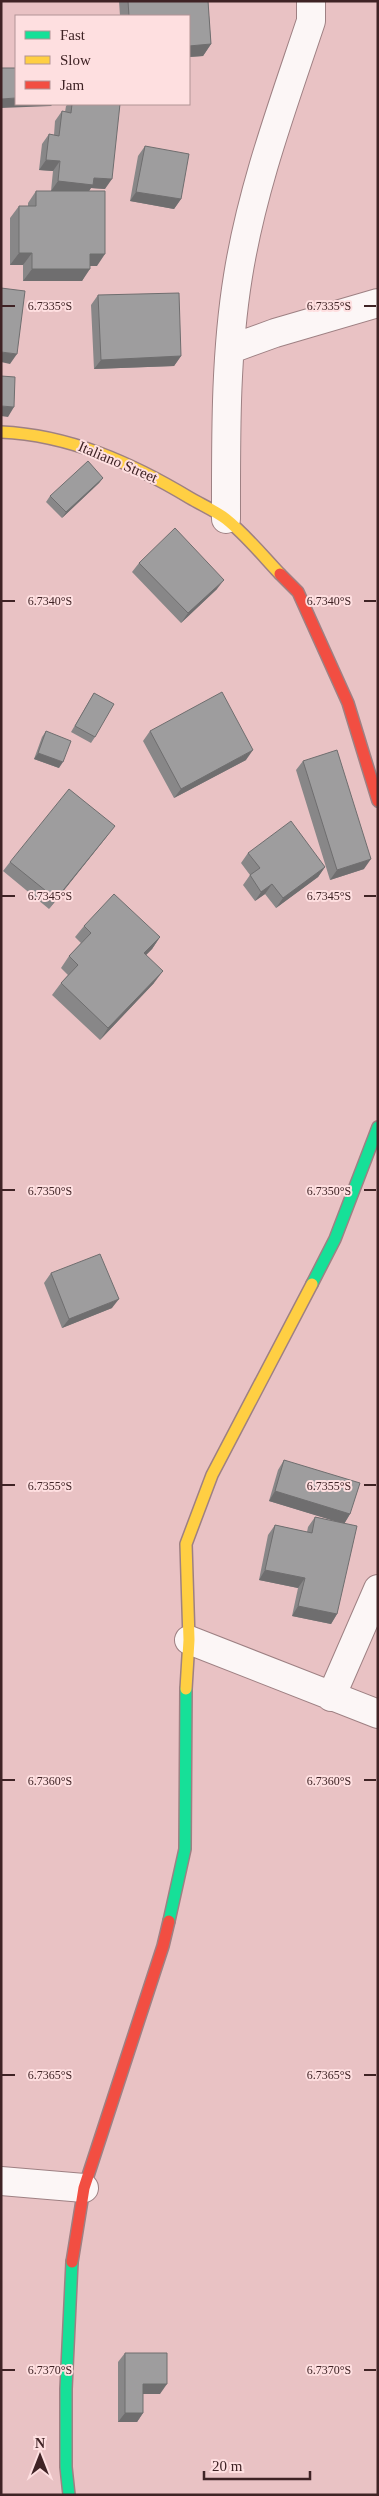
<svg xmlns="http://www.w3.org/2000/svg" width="379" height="2496" font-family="Georgia,serif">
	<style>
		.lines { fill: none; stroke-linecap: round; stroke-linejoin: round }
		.street-casing { stroke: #9e8083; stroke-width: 30 }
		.fast-casing { stroke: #9e8083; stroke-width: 14 }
		.slow-casing { stroke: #9e8083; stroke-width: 14 }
		.jam-casing { stroke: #9e8083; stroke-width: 14 }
		.street { stroke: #fcf6f6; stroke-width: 28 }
		.fast { stroke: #16e098; stroke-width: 11 }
		.slow { stroke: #ffcf43; stroke-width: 11 }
		.jam { stroke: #f24e42; stroke-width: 11 }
		.wall { fill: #888788 }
		.shaded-wall { fill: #6f6e6f }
		.building { fill: #9e9d9e; stroke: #6f6e6f }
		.ticks { fill: none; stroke: #3f2325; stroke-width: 2 }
		.labels { text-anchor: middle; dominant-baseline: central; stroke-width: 4; stroke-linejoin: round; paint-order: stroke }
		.street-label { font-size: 15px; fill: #3f2325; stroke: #fedfe0 }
		.ticks-label { font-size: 12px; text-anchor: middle; fill: #3f2325; stroke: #fedfe0; stroke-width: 4; stroke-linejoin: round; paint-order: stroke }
	</style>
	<rect width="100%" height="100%" fill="#e9c2c4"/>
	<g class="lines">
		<g class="street-casing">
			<path id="street" d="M231,349L275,333L378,303
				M226,519C226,438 225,356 238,276C252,188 283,105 311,21V1
				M189,1640L378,1714
				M331,1697L378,1589
				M1,2181L84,2188"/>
		</g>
		<g class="fast-casing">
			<path id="fast" d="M312,1284L335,1239L378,1127
				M169,1921L185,1849L186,1689
				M69,2495L66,2467V2389L72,2262"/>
		</g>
		<g class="slow-casing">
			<path id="slow" d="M1,432C69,435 132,463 190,498C202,505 216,511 226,519C246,535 263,556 280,574
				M186,1689L189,1640L186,1544L212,1475L312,1284"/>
		</g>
		<g class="jam-casing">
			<path id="jam" d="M280,574L298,592L348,703L378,801
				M72,2262L84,2188L163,1946L169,1921"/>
		</g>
		<use href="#street" class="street"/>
		<use href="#fast" class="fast"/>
		<use href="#slow" class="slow"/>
		<use href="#jam" class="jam"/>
	</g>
	<path class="wall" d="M119,1H208L211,44L203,56L189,57V16H120Z
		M68,104H120L105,189L91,188L89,191L97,266H90L82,281H23V265H10V218L19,206H28V203L36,191H56H51L53,171L39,170L42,144L49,134L54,135L55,121L62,111L65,112L66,106Z
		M145,146L181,199L174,209L130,201L138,156Z
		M98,295L181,356L174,366L94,369L91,305Z
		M103,478L99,483L62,518L46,502L50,496Z
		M139,563L217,589L181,623L132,572Z
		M94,693L95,737L91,743L71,732Z
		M46,731L59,768L34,759L42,737Z
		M150,731L246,760L174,798L143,741Z
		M303,761L364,869L330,880L296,770Z
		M108,835L49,909L3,871L10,862Z
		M248,853L325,867L318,877L276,908L265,894L255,901L243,885L250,875L241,863Z
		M84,926L160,937L152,949L146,955L154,983L100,1040L52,995L61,983L68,975L61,968L69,956L81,943L75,937Z
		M51,1273L112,1308L62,1328L44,1283Z
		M284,1460L350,1514L344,1524L337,1614L331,1624L292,1616L298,1588L259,1580L268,1535L275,1525L307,1532L308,1527L315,1517L342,1523L269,1501L278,1470Z
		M125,2353L160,2394H143V2413L137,2422H118V2362Z"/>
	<path class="shaded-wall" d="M211,44L203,56L189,57V46Z
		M16,98V104H53L51,106L1,108V99Z
		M46,160L60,161L53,171L39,170Z
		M94,178L112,179L105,189L91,188L87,194L51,191L58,181Z
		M136,192L181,199L174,209L130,201Z
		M19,253H32L23,265H10Z
		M90,254H105L97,266H82Z
		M32,269H90L82,281H23Z
		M1,352L17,354L10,364L1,362Z
		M181,356L174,366L94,369L101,360Z
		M1,406L14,407L8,417L1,416Z
		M103,478L99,483L62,518L66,512Z
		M224,580L217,589L181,623L188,613Z
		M253,750L246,760L174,798L181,789Z
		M38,753L63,762L59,768L34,759Z
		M115,826L108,835L49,909L56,899Z
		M371,859L364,869L330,880L337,870Z
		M325,867L318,877L276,908L283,898Z
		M272,884L265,894L255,901L261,892Z
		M160,937L152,949L136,965L144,953Z
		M163,971L154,983L100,1040L108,1028Z
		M119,1299L112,1308L62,1328L69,1319Z
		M275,1491L350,1514L344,1524L269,1501Z
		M265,1570L305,1578L298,1588L259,1580Z
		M298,1606L337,1614L331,1624L292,1616Z
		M143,2384H167L160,2394H137Z
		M125,2413H143L137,2422H118Z"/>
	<path class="building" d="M128,1H208L211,44L189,46V16H129Z
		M1,68H16V98L1,99Z
		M72,104H120L112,179L94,178L93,185L58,181L60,161L46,160L49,134L59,136L62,111L71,113Z
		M145,146L189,154L181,199L136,192Z
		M36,191H105V254H90V269H32V253H19V206H36Z
		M1,288L25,291L17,354L1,352Z
		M179,293L181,356L101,360L98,295Z
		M1,376L15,377L14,407L1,406Z
		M88,461L103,478L66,512L50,496Z
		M175,528L224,580L188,613L139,563Z
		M222,692L253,750L181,789L150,731Z
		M94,693L114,704L95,737L75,726Z
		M46,731L71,741L63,762L38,753Z
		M337,750L371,859L337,870L303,761Z
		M69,789L115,826L56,899L10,862Z
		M291,821L325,867L283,898L272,884L261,892L250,875L260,868L248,853Z
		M114,894L160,937L144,953L163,971L108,1028L61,983L78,965L69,956L91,933L84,926Z
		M100,1254L119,1299L69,1319L51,1273Z
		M284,1460L360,1483L350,1514L275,1491Z
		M315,1517L357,1526L337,1614L298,1606L305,1578L265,1570L275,1525L312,1533Z
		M125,2353H167V2384H143V2413H125Z"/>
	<path class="ticks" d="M2,306H15M364,306H376M2,601H15M364,601H376M2,896H15M364,896H376M2,1190H15M364,1190H376M2,1485H15M364,1485H376M2,1780H15M364,1780H376M2,2075H15M364,2075H376M2,2370H15M364,2370H376"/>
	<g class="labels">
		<g class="street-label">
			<text transform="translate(118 462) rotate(23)">Italiano Street</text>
		</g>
	</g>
	<g class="ticks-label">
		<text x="50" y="310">6.7335°S</text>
		<text x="329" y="310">6.7335°S</text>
		<text x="50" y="605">6.7340°S</text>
		<text x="329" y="605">6.7340°S</text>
		<text x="50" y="900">6.7345°S</text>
		<text x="329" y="900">6.7345°S</text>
		<text x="50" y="1195">6.7350°S</text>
		<text x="329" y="1195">6.7350°S</text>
		<text x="50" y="1490">6.7355°S</text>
		<text x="329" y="1490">6.7355°S</text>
		<text x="50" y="1785">6.7360°S</text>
		<text x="329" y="1785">6.7360°S</text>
		<text x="50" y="2079">6.7365°S</text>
		<text x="329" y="2079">6.7365°S</text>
		<text x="50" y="2374">6.7370°S</text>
		<text x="329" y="2374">6.7370°S</text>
	</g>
	<rect width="379" height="2496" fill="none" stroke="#3f2325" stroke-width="5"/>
	<rect x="15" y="15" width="175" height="90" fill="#fedfe0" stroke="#b29495"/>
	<rect x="25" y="31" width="25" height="8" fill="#16e098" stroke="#b29495"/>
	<text x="60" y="40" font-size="15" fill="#3f2325">Fast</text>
	<rect x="25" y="56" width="25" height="8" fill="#ffcf43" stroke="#b29495"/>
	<text x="60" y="65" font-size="15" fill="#3f2325">Slow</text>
	<rect x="25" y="81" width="25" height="8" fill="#f24e42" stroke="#b29495"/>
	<text x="60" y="90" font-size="15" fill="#3f2325">Jam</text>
	<g transform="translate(40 2456)" stroke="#fedfe0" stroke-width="4" paint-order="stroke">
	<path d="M0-4L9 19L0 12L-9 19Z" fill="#3f2325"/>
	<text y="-8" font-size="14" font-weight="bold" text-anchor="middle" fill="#3f2325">N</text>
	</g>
	<path d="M204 2471v8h106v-8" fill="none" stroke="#3f2325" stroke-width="2.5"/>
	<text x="212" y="2471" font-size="15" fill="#3f2325" stroke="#fedfe0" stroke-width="4" paint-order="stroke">20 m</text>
</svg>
